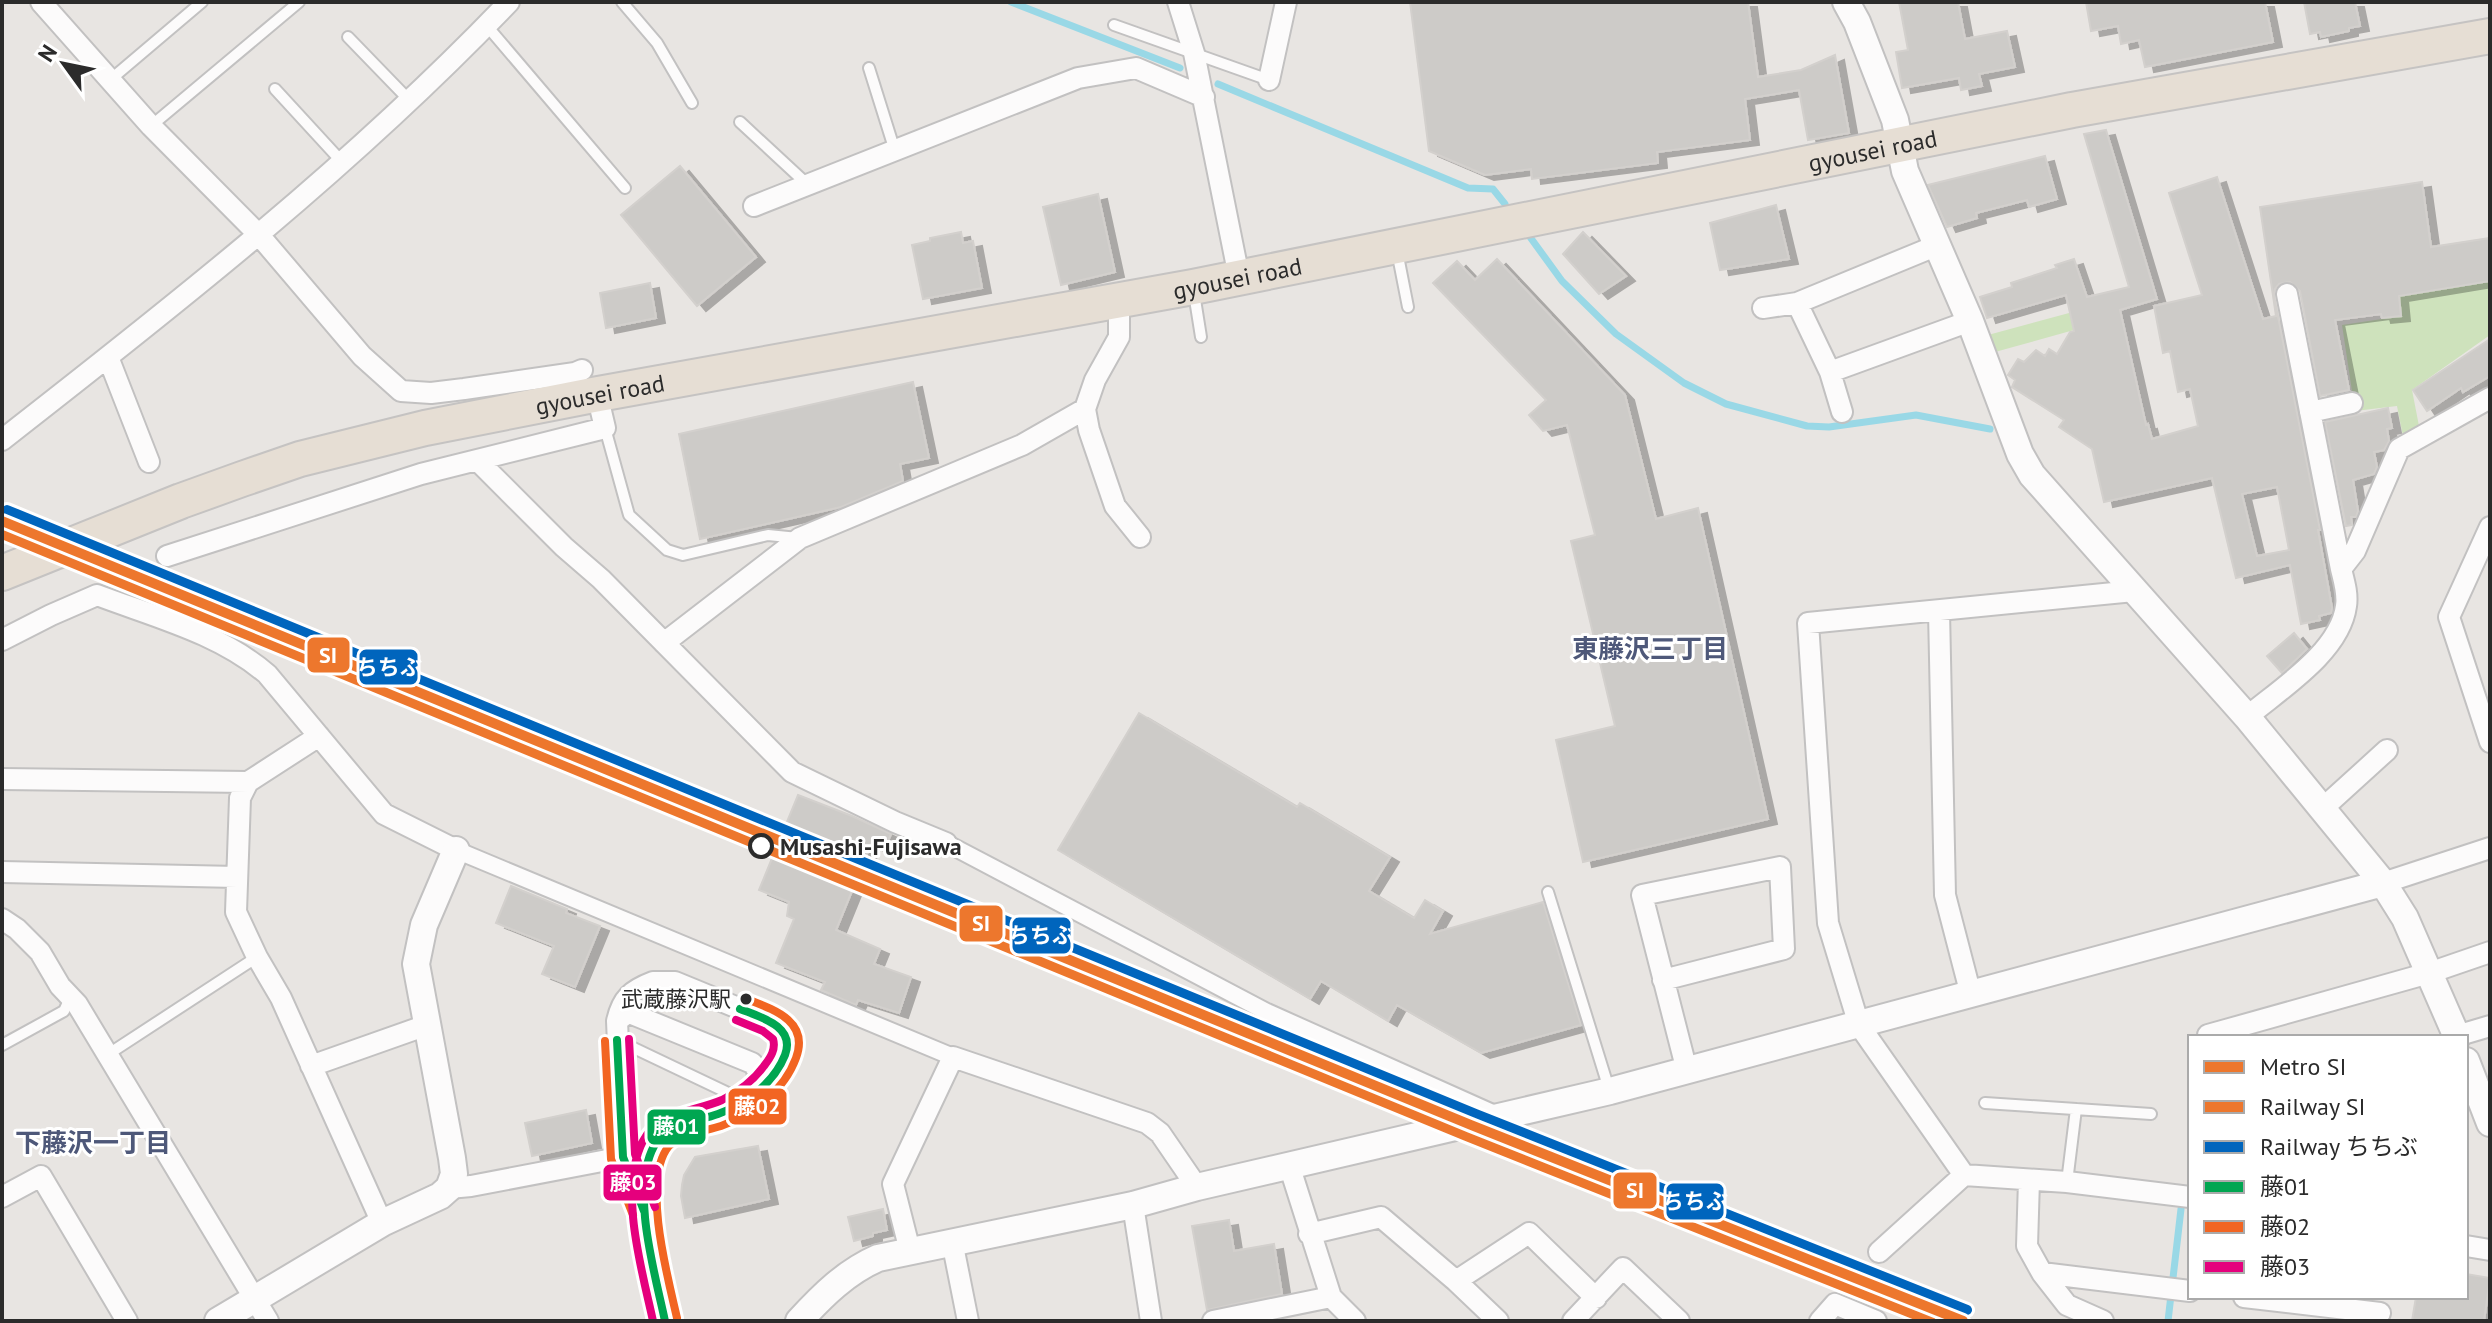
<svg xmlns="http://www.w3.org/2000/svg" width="2492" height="1323" font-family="'PT Sans','Noto Sans JP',sans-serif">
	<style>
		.green { fill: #cee2bc }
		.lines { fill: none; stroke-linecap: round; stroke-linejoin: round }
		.stream { stroke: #99d8e6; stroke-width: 7 }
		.building { fill: #cdcbc8; stroke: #d3d0cd; stroke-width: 2; fill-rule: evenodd; filter: url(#shadow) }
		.service-casing { stroke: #c2c1c1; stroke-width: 14 }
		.pedestrian-casing { stroke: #c2c1c1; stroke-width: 20 }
		.minor-casing { stroke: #c2c1c1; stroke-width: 24 }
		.tertiary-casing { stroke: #c2c1c1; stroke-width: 30 }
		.secondary-casing { stroke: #c2c1c1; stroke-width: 34 }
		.trunk-casing { stroke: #c5c3c2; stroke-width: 38 }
		.service { stroke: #fcfbfb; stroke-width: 10 }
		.pedestrian { stroke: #fcfbfb; stroke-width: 16 }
		.minor { stroke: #fcfbfb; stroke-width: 20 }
		.tertiary { stroke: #fcfbfb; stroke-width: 26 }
		.secondary { stroke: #fcfbfb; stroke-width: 30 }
		.trunk { stroke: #e6ded4; stroke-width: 34 }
		.bus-1-casing { stroke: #fff; stroke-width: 14 }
		.bus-2-casing { stroke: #fff; stroke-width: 14 }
		.bus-3-casing { stroke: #fff; stroke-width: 14 }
		.bus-1 { stroke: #00a651; stroke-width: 8 }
		.bus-2 { stroke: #f26522; stroke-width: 8 }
		.bus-3 { stroke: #e5007d; stroke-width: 8 }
		.rail-1-casing { stroke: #fff; stroke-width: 16 }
		.rail-2-casing { stroke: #fff; stroke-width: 16 }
		.rail-1 { stroke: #ed772d; stroke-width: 10 }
		.rail-2 { stroke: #0065bd; stroke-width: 10 }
		.metro-1-casing { stroke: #fff; stroke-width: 16 }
		.metro-1 { stroke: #ed772d; stroke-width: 10 }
		.stop-dot { fill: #fff; stroke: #2b2b2b; stroke-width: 4 }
		.bus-dot { fill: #2b2b2b; stroke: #fff; stroke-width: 3 }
		.labels { text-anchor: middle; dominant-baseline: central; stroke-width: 6; stroke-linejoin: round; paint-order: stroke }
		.bus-label { font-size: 22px; fill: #2b2b2b; stroke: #fff; text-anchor: end }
		.street-label { font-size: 24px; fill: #2b2b2b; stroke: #fff }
		.stop-label { font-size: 24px; font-weight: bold; fill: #2b2b2b; stroke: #fff; text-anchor: start }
		.neighbourhood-label { font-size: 26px; font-weight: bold; fill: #4e5879; stroke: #fff }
		.line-badge { stroke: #fff; stroke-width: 3 }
		.badge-label { font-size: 22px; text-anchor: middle; font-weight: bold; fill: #fff }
	</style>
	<defs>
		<filter id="shadow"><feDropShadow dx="9" dy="5" stdDeviation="0" flood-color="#0004"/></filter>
	</defs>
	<rect width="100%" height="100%" fill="#e8e5e2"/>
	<path class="green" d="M2490,282V335L2412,390L2419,426L2403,436L2397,406L2355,411L2342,325L2402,316L2399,296Z
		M2095,306L2099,323L1995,352L1988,335Z"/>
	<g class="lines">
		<path class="stream" d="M1011,2L1180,68
			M1218,84L1468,188L1493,189L1505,204
			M1530,237L1562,281L1616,334L1684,383L1726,404L1807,426L1829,427L1916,415L1990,429
			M2168,1321L2181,1209"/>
	</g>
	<path class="building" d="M1410,2H1748L1758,77L1801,70L1835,55L1849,133L1808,140L1799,90L1745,99L1750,140L1657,152L1658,163L1532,179L1531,169L1485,175L1429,151Z
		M1899,2H1958L1965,39L2007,31L2015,67L1979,74L1982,86L1961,90L1959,78L1902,88L1896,52L1908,50Z
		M2086,2H2265L2273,42L2145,67L2139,40L2121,44L2118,26L2091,31Z
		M2304,2H2355L2360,26L2349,28V31L2321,37L2320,32L2310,34Z
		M2106,130L2157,299L2120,310L2146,425L2148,424L2152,439L2198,426L2190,389L2178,392L2170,351L2163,353L2154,306L2202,295L2169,193L2217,177L2263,319L2276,316L2260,207L2422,182L2431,247L2490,238V281L2399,296L2401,316L2382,318L2381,314L2335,320L2349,390L2320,396L2300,291L2290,282L2279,284L2275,289L2274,296L2320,530H2318L2332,608L2331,613L2319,616L2320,620L2301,624L2290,565L2236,578L2212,478L2104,502L2092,449L2059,427L2064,420L2012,387L2015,380L2008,375L2018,359L2024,362L2036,350L2045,356L2049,349L2057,354L2070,332L2074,331L2066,295L1987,318L1980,297L2012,287L2011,283L2057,268L2055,265L2074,259L2087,297L2129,287L2084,134ZM2277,487L2289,550L2257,556L2242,494Z
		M2045,156L2057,199L2029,207L2027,200L1976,213L1977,218L1947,227L1928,185Z
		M680,166L756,257L697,306L621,215Z
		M1098,194L1115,272L1061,285L1043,207Z
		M1776,205L1789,259L1720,270L1710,223Z
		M961,232L963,243L973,241L982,288L923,299L912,245L930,241V238Z
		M1583,232L1626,276L1599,294L1563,254Z
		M1497,259L1625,395L1656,519L1698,508L1768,819L1583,862L1556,740L1615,726L1571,541L1595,535L1567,425L1543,431L1529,415L1546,400L1433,283L1457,261L1475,280Z
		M650,283L656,318L606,328L600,293Z
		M2490,339V376L2463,392L2461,388L2427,411L2413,390Z
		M913,382L929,458L900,464L903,481L841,507L700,539L679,434Z
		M2388,408L2392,428L2387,429L2389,441L2384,450L2374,452L2377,467L2374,474L2353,480L2358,511L2356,517H2351L2352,525L2346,526L2325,422Z
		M2294,633L2307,649L2282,673L2267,656Z
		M1139,713L1297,807L1300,803L1390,857L1369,891L1414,918L1425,900L1443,911L1430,934L1543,902L1581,1025L1481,1053L1397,1005L1388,1021L1321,981L1310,999L1058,850Z
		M798,795L852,816L891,834L884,850L871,844L836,930L880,949L874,964L911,977L899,1013L858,1000L856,1005L821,990L825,982L776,963L794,919L787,916L789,902L759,890Z
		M511,886L567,909L566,913L600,926L575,987L542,974L554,946L496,923Z
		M586,1110L592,1143L532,1156L525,1123Z
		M758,1146L769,1199L685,1218L681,1196L682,1185L684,1175L695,1157Z
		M883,1209L887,1230L873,1233V1236L854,1241L848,1217Z
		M1229,1220L1234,1251L1274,1244L1282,1294L1207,1310L1192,1226Z
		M2466,1274L2490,1278L2484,1321H2412L2416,1297H2466Z"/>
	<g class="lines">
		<g class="service-casing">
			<path id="service" d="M622,2L657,43L692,103
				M1114,25L1269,80
				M487,26L625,188
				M348,37L410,101
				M869,68L895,151
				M110,80L202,2
				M275,89L343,163
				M740,122L808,185
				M151,126L299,2
				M1397,251L1408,307
				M1194,293L1201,337
				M605,428L629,515L667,550L683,555L768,535L798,538
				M1548,892L1609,1089
				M619,1041L745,1101
				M2,1045L64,1011L70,998
				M107,1055L257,957
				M1985,1103L2151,1114
				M2067,1182L2076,1109"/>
		</g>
		<g class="pedestrian-casing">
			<path id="pedestrian" d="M946,843L1267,1012L1497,1115
				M456,850L953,1057"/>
		</g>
		<g class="minor-casing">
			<path id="minor" d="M41,2L151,126L259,235L362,356L401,391L431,393L464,389L575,373L582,370
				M1178,2L1194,53L1239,277
				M1269,80L1286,2
				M754,206L1078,78L1136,68L1204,97
				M2287,294L2341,569
				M1119,301V337L1095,380L1085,409L1089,430L1115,506L1140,537
				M1797,303L1830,372L1842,412
				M1763,308L1797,303L1938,245
				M108,357L149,462
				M1830,372L1970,321
				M2310,412L2352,403
				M2,440C179,302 354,164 509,2
				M478,461L564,547L601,579L792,772L895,822L946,843
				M2490,527L2449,617L2490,742
				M167,556L421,474L605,428L597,394
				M1939,611L1945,895L1971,995
				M2,640L51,615L97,595C155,617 219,633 267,674L384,814L456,850
				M664,643L800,538L1022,445L1085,409
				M2247,717C2280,689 2340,652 2346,606C2348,594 2344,581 2341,569L2355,551L2399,449L2490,398
				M319,736L248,782L240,798L236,912L257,957L281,998L382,1223
				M2,779L248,782
				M2322,809L2387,750
				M2,872L237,877
				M2383,883L2490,848
				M2,919L17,929L40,952L60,986L77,1004L268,1321
				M1663,980L1784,949L1780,867L1642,895L1687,1071
				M653,982H675L777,1024C788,1038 789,1046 781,1062C765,1093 735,1109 703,1118C689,1122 674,1125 663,1134C645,1149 646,1182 643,1204L623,1157L617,1021C622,998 632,990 653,982Z
				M617,1021L626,1014H632L752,1063L758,1070L756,1093
				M2208,1035L2429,973L2490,952
				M2453,1037L2490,1026
				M311,1066L427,1025
				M1290,1168L1331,1297L1355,1321
				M1964,1175L1859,1025L1828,923L1808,623L2134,591
				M2029,1180L2027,1246L2042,1273L2067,1305L2103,1321
				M449,1188L471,1186L623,1157
				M2,1197L41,1176L127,1321
				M1133,1205L1151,1321
				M1309,1234L1381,1217L1456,1281L1498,1321
				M952,1241L968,1321
				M2466,1246L2490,1250
				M910,1251L893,1184L953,1057L1147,1123L1160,1133L1197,1187
				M1879,1252L1964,1175L2067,1182L2190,1197
				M2042,1273L2190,1291
				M1456,1281L1529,1233L1596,1298
				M2244,1297L2380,1313
				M1213,1321L1331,1297
				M1573,1321L1623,1268L1679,1321
				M1820,1321L1835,1304L1876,1321"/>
		</g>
		<g class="tertiary-casing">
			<path id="tertiary" d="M1846,2L1857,22L1895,120L1905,171L1970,321L2020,454L2032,475L2247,717L2383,883L2405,918L2457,1037
				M2466,1061L2490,1123
				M218,1321L382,1223L440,1196L449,1188L454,1174L452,1158L416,964L424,925L456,850
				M799,1321C823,1295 846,1272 878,1258L1133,1205L1197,1187L1610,1091L2383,883"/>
		</g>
		<g class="secondary-casing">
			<path id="secondary" d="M643,1204L665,1321"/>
		</g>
		<g class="trunk-casing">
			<g id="trunk">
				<path id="s1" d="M2,573L181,501L242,479L300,459L425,428L593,395L1193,287L2072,110L2490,36"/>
			</g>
		</g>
		<use href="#service" class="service"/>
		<use href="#pedestrian" class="pedestrian"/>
		<use href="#minor" class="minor"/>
		<use href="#tertiary" class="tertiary"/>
		<use href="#secondary" class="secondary"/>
		<use href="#trunk" class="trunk"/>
		<g class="bus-1-casing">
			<path id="bus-1" d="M617,1040L623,1157L644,1211
				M665,1321C655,1273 630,1191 654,1146C666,1123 696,1122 718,1114C746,1104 774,1083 785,1055C796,1026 760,1017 740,1009"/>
		</g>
		<g class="bus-2-casing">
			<path id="bus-2" d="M605,1041L611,1159L633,1215
				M677,1318C668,1278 643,1187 666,1150C677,1133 703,1132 721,1126C752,1115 784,1091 796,1058C810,1020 772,1009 744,998"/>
		</g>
		<g class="bus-3-casing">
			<path id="bus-3" d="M629,1039L635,1154L655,1207
				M653,1321C642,1270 618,1190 643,1141C658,1111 695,1112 722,1100C738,1092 753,1081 764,1066C771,1057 776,1049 773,1039L763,1031L736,1020"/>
		</g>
		<use href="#bus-1" class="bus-1"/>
		<use href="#bus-2" class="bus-2"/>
		<use href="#bus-3" class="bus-3"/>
		<g class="rail-1-casing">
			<path id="rail-1" d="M2,534L1466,1136L1931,1321"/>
		</g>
		<g class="rail-2-casing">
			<path id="rail-2" d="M7,510L1476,1114L1967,1310"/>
		</g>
		<use href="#rail-1" class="rail-1"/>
		<use href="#rail-2" class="rail-2"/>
		<g class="metro-1-casing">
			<path id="metro-1" d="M2,521L1471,1125L1963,1321"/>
		</g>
		<use href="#metro-1" class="metro-1"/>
	</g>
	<circle class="stop-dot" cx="761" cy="846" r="11"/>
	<circle class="bus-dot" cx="746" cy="999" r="7"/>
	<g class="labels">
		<g class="bus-label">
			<text x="731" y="999">武蔵藤沢駅</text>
		</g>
		<g class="street-label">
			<text stroke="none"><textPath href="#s1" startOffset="1922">gyousei road</textPath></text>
			<text stroke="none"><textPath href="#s1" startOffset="1274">gyousei road</textPath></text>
			<text stroke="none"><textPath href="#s1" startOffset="626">gyousei road</textPath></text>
		</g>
		<g class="stop-label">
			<text x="780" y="846">Musashi-Fujisawa</text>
		</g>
		<g class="neighbourhood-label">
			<text x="1650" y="648">東藤沢三丁目</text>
			<text x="93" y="1142">下藤沢一丁目</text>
		</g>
	</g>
	<g class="line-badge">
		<rect x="306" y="636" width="45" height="38" rx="8" fill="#ed772d"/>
		<rect x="358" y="648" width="61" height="38" rx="8" fill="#0065bd"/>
		<rect x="958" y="904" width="46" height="39" rx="8" fill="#ed772d"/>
		<rect x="1011" y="916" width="61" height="39" rx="8" fill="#0065bd"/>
		<rect x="727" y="1087" width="61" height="39" rx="8" fill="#f26522"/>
		<rect x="646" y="1108" width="61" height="38" rx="8" fill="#00a651"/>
		<rect x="602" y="1163" width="61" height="39" rx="8" fill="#e5007d"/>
		<rect x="1612" y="1171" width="46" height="39" rx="8" fill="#ed772d"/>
		<rect x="1665" y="1182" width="60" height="39" rx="8" fill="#0065bd"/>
	</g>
	<g class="badge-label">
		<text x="328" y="663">SI</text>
		<text x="389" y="675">ちちぶ</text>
		<text x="981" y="931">SI</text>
		<text x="1041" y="943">ちちぶ</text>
		<text x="757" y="1114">藤02</text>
		<text x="676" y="1134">藤01</text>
		<text x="633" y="1190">藤03</text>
		<text x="1635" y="1198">SI</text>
		<text x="1695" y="1209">ちちぶ</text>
	</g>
	<rect width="2492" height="1323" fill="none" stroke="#2b2b2b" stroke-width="8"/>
	<rect x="2188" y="1035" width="280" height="264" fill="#ffffff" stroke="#aaaaaa" stroke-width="2"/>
	<rect x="2204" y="1061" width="40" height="12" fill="#ed772d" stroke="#aaaaaa" stroke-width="2"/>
	<text x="2260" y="1075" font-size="24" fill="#2b2b2b">Metro SI</text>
	<rect x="2204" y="1101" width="40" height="12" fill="#ed772d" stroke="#aaaaaa" stroke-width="2"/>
	<text x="2260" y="1115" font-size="24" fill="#2b2b2b">Railway SI</text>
	<rect x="2204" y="1141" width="40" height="12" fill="#0065bd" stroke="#aaaaaa" stroke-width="2"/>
	<text x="2260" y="1155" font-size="24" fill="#2b2b2b">Railway ちちぶ</text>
	<rect x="2204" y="1181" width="40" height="12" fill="#00a651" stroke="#aaaaaa" stroke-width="2"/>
	<text x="2260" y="1195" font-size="24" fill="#2b2b2b">藤01</text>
	<rect x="2204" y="1221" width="40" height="12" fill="#f26522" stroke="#aaaaaa" stroke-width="2"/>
	<text x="2260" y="1235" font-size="24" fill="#2b2b2b">藤02</text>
	<rect x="2204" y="1261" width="40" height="12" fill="#e5007d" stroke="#aaaaaa" stroke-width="2"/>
	<text x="2260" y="1275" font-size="24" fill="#2b2b2b">藤03</text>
	<g transform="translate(64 64) rotate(303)" stroke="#ffffff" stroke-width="6" paint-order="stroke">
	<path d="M0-6L14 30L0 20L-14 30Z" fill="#2b2b2b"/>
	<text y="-12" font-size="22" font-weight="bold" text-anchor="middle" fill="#2b2b2b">N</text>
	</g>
</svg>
